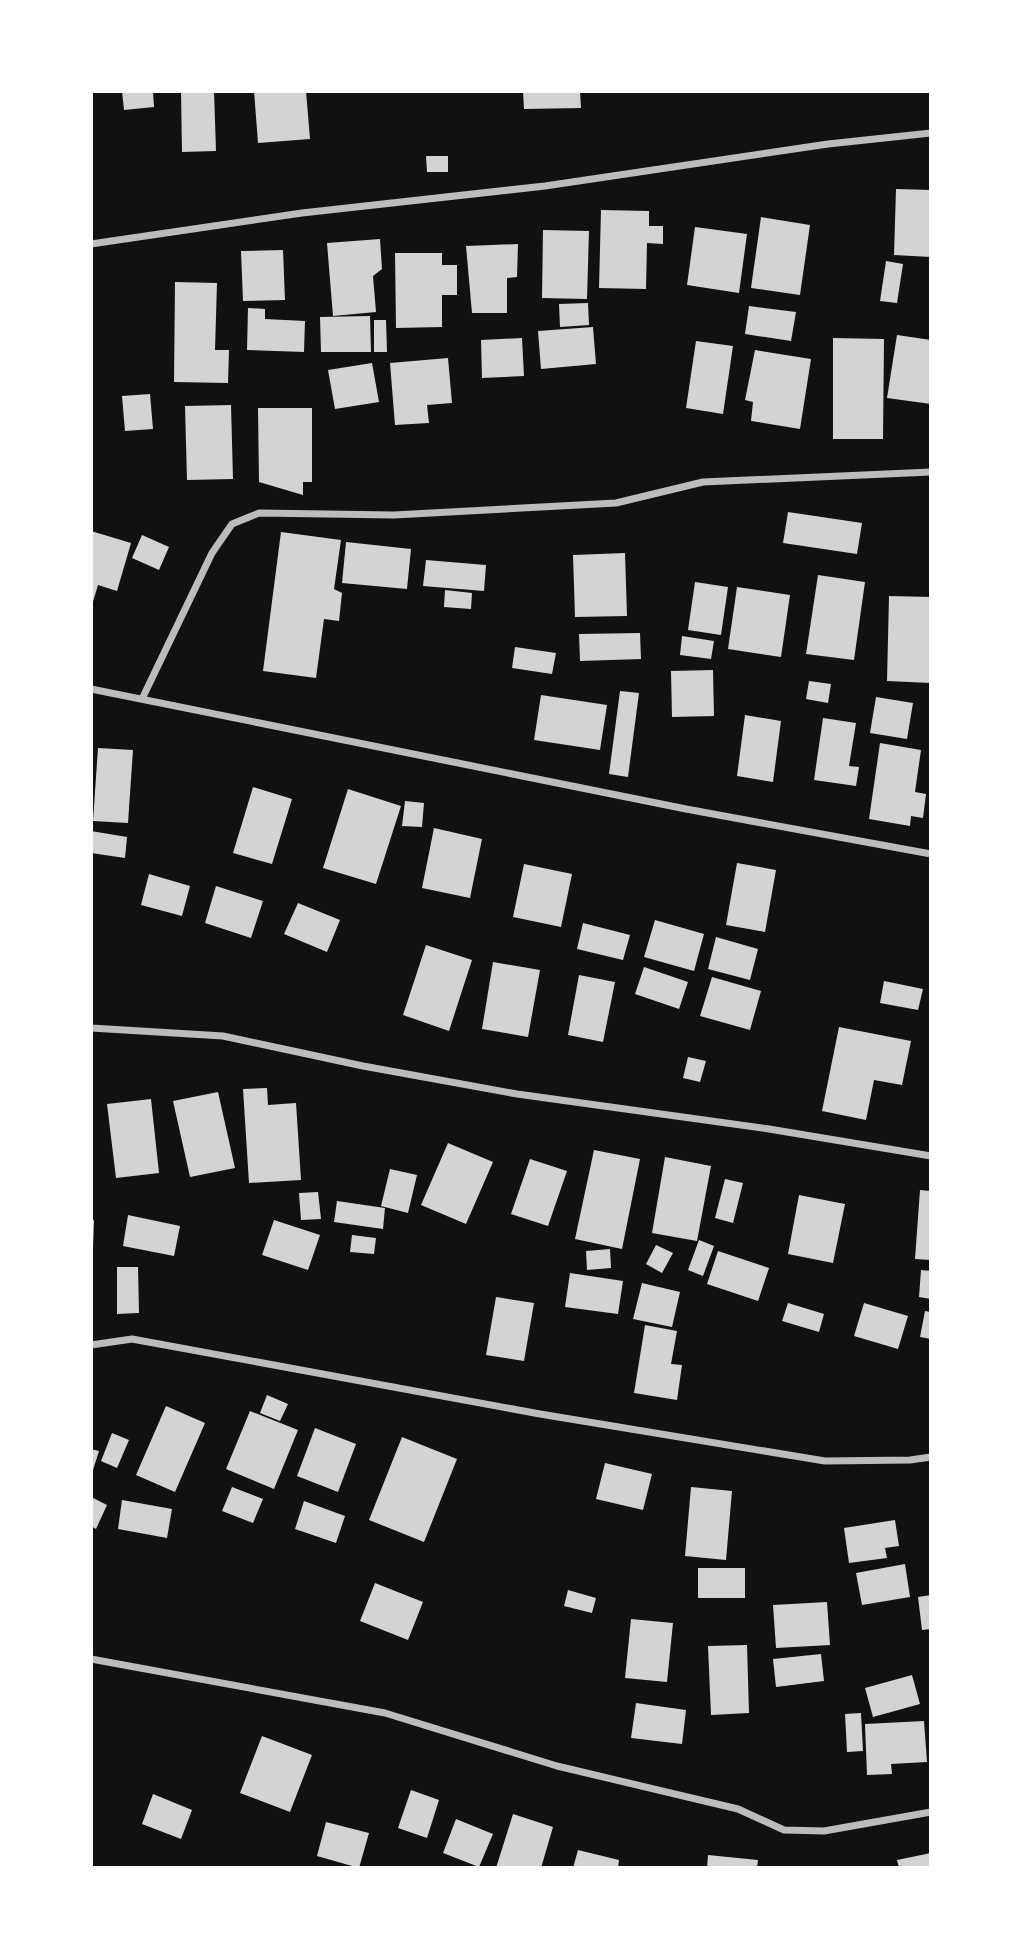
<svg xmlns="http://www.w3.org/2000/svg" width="1022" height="1959" font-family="'Archivo Narrow',sans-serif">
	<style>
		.building { fill: #d3d3d3 }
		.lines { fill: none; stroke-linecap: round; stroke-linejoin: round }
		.minor { stroke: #bcbcbc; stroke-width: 7 }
	</style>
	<rect width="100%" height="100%" fill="#111"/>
	<path class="building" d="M122,91H153L154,107L124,110Z
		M181,91H214L216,151L182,152Z
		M254,91H306L310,139L258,143Z
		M523,91H580L581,108L524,109Z
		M426,156H448V172H427Z
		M896,189L931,190V257L894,255Z
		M601,210L649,211V226H663V244L647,243L646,289L599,288Z
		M761,217L810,225L800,295L751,288Z
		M695,227L747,234L739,293L687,285Z
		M543,230L589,231L587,299L542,298Z
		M380,239L382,269L373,276L376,312L333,316L327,243Z
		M518,244L517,277L507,278V313H472L466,246Z
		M283,250L285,300L243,301L241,251Z
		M395,253H442V265H457V295H442V327L396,328Z
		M886,261L903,264L897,303L880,301Z
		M175,282L217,283L215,350H229L228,383L174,382Z
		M588,303L589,325L560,327L559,304Z
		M749,306L796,312L791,341L745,334Z
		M248,308L265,309V319L305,321L304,352L247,350Z
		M370,316L371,352H321L320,317Z
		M374,320H386L387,352H374Z
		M593,327L596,364L541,369L538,331Z
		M897,335L931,340V404L887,398Z
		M522,338L524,376L482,378L481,340Z
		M833,338L884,339L883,439H833Z
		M696,341L733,346L723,414L686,408Z
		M755,350L811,359L800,429L751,421L753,402L745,400Z
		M448,358L452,403L427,405L429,423L395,425L390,363Z
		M372,363L379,402L335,409L328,370Z
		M150,394L153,429L125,431L122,396Z
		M231,405L233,479L187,480L185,406Z
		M258,408H312V482H303V495L259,482Z
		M788,512L862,523L857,554L783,543Z
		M91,531L131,543L117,591L98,585L92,605Z
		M281,532L341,540L334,589L342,593L339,621L324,619L316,678L263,671Z
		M142,535L169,547L159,570L132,558Z
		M346,542L411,549L407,589L342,583Z
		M625,553L627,616L575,617L573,555Z
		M426,560L486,565L484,591L423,586Z
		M818,575L865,582L854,660L806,654Z
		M695,582L728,587L721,635L688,630Z
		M737,587L790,595L781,657L728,649Z
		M445,590L472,593L471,609L444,607Z
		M889,596L931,597V683L887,681Z
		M640,633L641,659L580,661L579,634Z
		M682,636L714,641L711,659L680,655Z
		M515,647L556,653L552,674L512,668Z
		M713,670L714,716L672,717L671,671Z
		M809,681L831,684L828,703L806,699Z
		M620,691L639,693L628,777L609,774Z
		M541,695L607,705L600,750L534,740Z
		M876,697L913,703L907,739L870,733Z
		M745,715L781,721L773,782L737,776Z
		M823,718L856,723L849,766L859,767L856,786L814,780Z
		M880,743L921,750L915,792L926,794L923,818L911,816L910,826L869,819Z
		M98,748L133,750L128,823L93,821Z
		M253,787L292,799L272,864L233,853Z
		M348,789L401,806L376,884L323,868Z
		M405,801L424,803L422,827L402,826Z
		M434,828L482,839L470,898L422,888Z
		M91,831L127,837L125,858L91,853Z
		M737,863L776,870L765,932L726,925Z
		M524,864L572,874L561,927L513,917Z
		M149,874L190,886L182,916L141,905Z
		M216,886L263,901L251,938L205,923Z
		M298,903L340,920L327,952L284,934Z
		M655,920L704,934L694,971L644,957Z
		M583,923L630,935L623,960L577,949Z
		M716,937L758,949L750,980L708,969Z
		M426,945L472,960L449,1031L403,1015Z
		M493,962L540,970L528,1037L482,1029Z
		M644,967L688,982L679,1009L635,994Z
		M579,975L615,982L603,1042L568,1035Z
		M712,977L761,991L750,1030L700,1016Z
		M884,981L923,989L918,1010L880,1003Z
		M839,1027L911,1041L902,1085L874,1080L866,1120L822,1111Z
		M688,1057L706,1061L700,1082L683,1078Z
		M267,1088L268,1105L296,1103L301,1180L249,1183L243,1089Z
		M218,1092L235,1168L190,1177L173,1101Z
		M151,1099L159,1173L116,1178L107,1104Z
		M448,1143L493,1162L466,1224L421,1205Z
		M594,1150L640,1159L622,1249L575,1239Z
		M665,1157L711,1166L697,1241L652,1233Z
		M530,1159L567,1171L548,1226L511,1214Z
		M390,1169L417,1175L408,1213L381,1206Z
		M725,1179L743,1183L733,1223L715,1218Z
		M920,1190L931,1191V1260L915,1259Z
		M318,1192L321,1219L301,1220L299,1193Z
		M799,1195L845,1204L833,1263L788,1254Z
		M337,1201L385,1208L383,1229L334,1222Z
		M128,1215L180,1226L174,1256L123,1246Z
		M91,1220H94L93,1249H91Z
		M274,1220L320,1235L308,1270L262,1255Z
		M352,1235L376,1238L374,1254L350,1252Z
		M699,1240L714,1246L703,1276L688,1270Z
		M656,1245L673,1253L662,1273L646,1264Z
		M610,1249L611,1268L587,1270L586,1251Z
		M718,1251L769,1268L758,1301L707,1284Z
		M117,1267H138L139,1313L117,1314Z
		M921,1270L931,1271V1299L919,1297Z
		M570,1273L623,1281L618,1314L565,1307Z
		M642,1283L680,1292L672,1327L633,1319Z
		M496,1297L534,1303L524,1361L486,1355Z
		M788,1303L824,1314L819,1332L782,1321Z
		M864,1303L908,1316L898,1349L854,1336Z
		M925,1311L931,1312V1339L920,1337Z
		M645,1325L677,1331L671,1364L682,1365L677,1400L634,1393Z
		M267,1395L288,1404L280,1421L260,1413Z
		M166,1406L205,1423L175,1492L136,1475Z
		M250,1411L298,1430L274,1489L226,1469Z
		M315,1428L356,1444L338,1492L297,1476Z
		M112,1433L129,1440L117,1468L101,1461Z
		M402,1437L457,1459L424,1542L369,1520Z
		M91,1449L99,1451L93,1470L91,1469Z
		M605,1463L652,1474L643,1510L596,1499Z
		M232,1487L263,1499L253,1523L222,1511Z
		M691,1487L732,1491L726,1560L685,1556Z
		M91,1497L107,1505L96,1529L91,1526Z
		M122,1500L172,1509L167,1538L118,1529Z
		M304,1501L345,1516L336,1543L295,1529Z
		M895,1520L899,1546L885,1548L887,1558L849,1563L844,1528Z
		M905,1564L910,1597L862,1605L856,1573Z
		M698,1568H745V1598H698Z
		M375,1583L423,1602L408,1640L360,1621Z
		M568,1590L596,1598L592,1613L564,1606Z
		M931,1595V1629L922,1630L918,1597Z
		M827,1602L830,1645L776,1648L773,1605Z
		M631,1619L673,1623L667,1682L625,1678Z
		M747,1645L749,1713L711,1715L708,1646Z
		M821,1654L824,1681L776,1687L773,1659Z
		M912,1675L920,1704L873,1717L865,1688Z
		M636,1703L686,1710L682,1744L631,1738Z
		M861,1713L863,1751L847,1752L845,1714Z
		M924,1721L927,1762L891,1764L892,1774L867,1775L865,1724Z
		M262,1736L312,1755L290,1812L240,1793Z
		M411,1790L439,1800L427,1838L398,1828Z
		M153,1794L192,1810L181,1839L142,1824Z
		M513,1814L553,1827L541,1868H496Z
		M456,1819L493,1834L479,1867L443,1853Z
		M326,1822L369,1833L359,1868L317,1856Z
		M578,1850L619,1860L618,1868H573Z
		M931,1853V1868H899L897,1860Z
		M708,1855L758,1860L757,1868H707Z"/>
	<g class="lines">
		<path class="minor" d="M91,244L302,213L545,186L828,144L931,133
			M91,689L686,809L931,854
			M142,699L212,553L232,524L259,513L394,515L616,503L703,482L931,472
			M91,1028L223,1036L363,1066L517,1094L769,1129L931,1156
			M91,1345L132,1339L540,1414L825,1461L910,1460L931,1457
			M91,1659L385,1713L557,1766L738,1809L784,1830L824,1831L931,1812"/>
	</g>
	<rect width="1022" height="1959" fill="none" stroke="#ffffff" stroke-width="186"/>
</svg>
